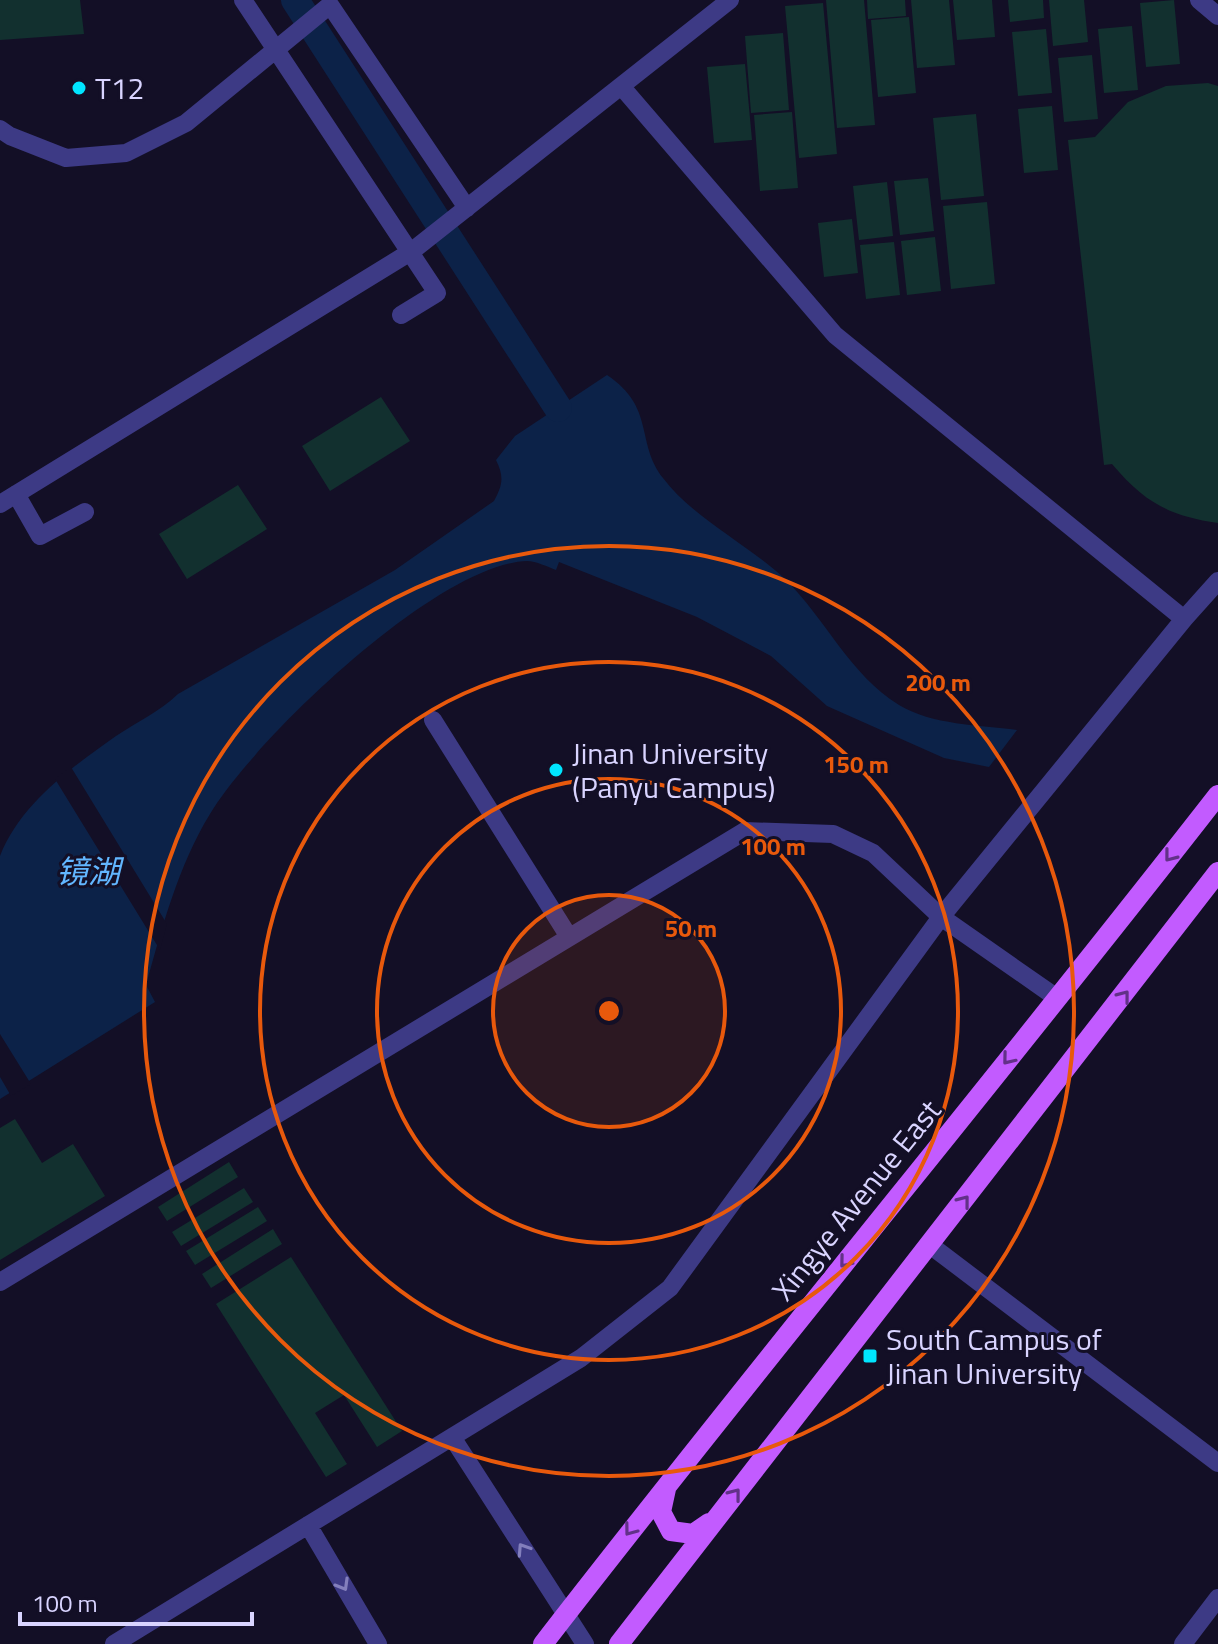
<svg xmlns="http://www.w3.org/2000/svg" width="1218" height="1644" font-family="'Titillium Web','Noto Sans SC',sans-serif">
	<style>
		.green { fill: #12302f }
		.water { fill: #0c2248 }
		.pier { fill: #130f26 }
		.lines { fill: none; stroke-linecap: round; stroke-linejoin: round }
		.river { stroke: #0c2248; stroke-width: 28 }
		.minor { stroke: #3d3a85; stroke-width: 18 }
		.major { stroke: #c25bff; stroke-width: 20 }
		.oneway { stroke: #623188 }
		.oneway2 { stroke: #837fbc }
		.ring { fill: none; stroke: #e8590c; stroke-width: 4 }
		.poi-dot { fill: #00e5ff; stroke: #130f26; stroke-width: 3 }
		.labels { text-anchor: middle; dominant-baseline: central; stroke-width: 6; stroke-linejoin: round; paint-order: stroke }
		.poi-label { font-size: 30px; fill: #d9d4ff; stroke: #130f26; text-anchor: start }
		.street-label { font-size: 30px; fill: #d9d4ff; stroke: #130f26 }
		.water-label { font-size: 32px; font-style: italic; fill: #62b6ff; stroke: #130f26 }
		.centre { fill: #e8590c; stroke: #130f26; stroke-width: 4 }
		.ring-label { font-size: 24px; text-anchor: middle; font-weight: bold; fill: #e8590c; stroke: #130f26; stroke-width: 6; stroke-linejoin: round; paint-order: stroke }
	</style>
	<rect width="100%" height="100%" fill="#130f26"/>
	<path class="green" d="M0,0H80L84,34L0,40Z
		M826,0H864L875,125L837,128Z
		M867,0H905L906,16L868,19Z
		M911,0H949L955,65L917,68Z
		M953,0H992L995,37L957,40Z
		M1008,0H1043L1044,18L1010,22Z
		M1049,0H1084L1088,42L1053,46Z
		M1174,0L1180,64L1146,67L1140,3Z
		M823,3L837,154L799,158L785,6Z
		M909,17L916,93L878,97L871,20Z
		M1132,26L1138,90L1104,93L1098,29Z
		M1046,29L1052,93L1018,96L1012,32Z
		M783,33L789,110L751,113L745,36Z
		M1092,55L1098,119L1064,122L1058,58Z
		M745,64L752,140L714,143L707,67Z
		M1208,83L1218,86V523C1169,516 1144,502 1112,464L1104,465L1068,140L1095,137L1128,102L1166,86Z
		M1052,106L1058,170L1024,173L1018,109Z
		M792,112L798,188L760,191L754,115Z
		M976,114L984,196L941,200L933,118Z
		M928,178L934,231L900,235L894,181Z
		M887,182L893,236L859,240L853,186Z
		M987,202L995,284L951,289L943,206Z
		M852,219L858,273L824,277L818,223Z
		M935,237L941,291L907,295L901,241Z
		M894,242L900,295L866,299L860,245Z
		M381,397L410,441L330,491L302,446Z
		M238,485L267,529L187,579L159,534Z
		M15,1119L42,1163L73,1144L105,1196L0,1260V1128Z
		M229,1162L238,1177L167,1221L158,1207Z
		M244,1188L253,1202L181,1246L172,1232Z
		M258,1207L267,1221L195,1265L186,1251Z
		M273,1229L282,1244L211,1288L202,1274Z
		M291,1257L402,1431L377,1447L344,1395L315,1413L347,1464L326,1477L216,1304Z"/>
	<path class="water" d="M607,375C656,408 635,442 663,478C693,518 749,545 785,579C825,618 850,675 899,705C932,725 979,725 1017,730L989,767L944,758L827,706L771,656L697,617L559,562L556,570C548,567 536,561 527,561C437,564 255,739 210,814C178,866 162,928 146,985L155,1002L0,1099V856C21,803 71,768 116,736C137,722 159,712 178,694L395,570L494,501C503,485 504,476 496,460L515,436Z"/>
	<path class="pier" d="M71,767L167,924L160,950L55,779Z
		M0,1034L31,1084L11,1096L0,1077Z"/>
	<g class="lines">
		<path class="river" d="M295,0L558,408"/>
		<path class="minor" d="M243,0L437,293L401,315
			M1199,0L1218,16
			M0,129L10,136L66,158L126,153L186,123L330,5L467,208
			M16,494L40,536L85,512
			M0,504L412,251L730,0
			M1184,619L1218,581
			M433,720L569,937
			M930,1245L1218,1463
			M0,1282L745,831L833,834L873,853L941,917L1057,998
			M452,1437L585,1644
			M308,1525L378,1644
			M114,1644L581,1358L670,1288L941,917L1184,619L835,335L621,86
			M1183,1644L1218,1598"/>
		<path class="major" d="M666,1489L661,1512L671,1531L693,1534L709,1523
			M543,1644C764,1358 996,1080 1218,795
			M619,1644L1218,872"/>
	</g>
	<defs><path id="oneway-chevron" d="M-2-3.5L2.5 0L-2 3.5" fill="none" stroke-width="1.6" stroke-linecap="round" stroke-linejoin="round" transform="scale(2)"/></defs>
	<g class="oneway">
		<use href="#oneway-chevron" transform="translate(1170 856) rotate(128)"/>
		<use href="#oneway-chevron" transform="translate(1124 996) rotate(-52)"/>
		<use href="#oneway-chevron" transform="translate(1008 1059) rotate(129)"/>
		<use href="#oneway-chevron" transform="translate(964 1201) rotate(-52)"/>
		<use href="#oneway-chevron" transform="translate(845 1262) rotate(129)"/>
		<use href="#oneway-chevron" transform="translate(735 1494) rotate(-52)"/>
		<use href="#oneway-chevron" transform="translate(630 1530) rotate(127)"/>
	</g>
	<g class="oneway2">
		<use href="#oneway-chevron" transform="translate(523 1549) rotate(-123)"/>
		<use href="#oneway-chevron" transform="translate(343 1585) rotate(60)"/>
	</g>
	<circle cx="609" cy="1011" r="116" fill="#e8590c" fill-opacity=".12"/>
	<g class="ring">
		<circle cx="609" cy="1011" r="116"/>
		<circle cx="609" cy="1011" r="232"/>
		<circle cx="609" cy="1011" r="349"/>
		<circle cx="609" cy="1011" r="465"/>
	</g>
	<g class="poi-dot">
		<circle cx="79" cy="88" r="8"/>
		<circle cx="556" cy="770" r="8"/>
		<rect x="862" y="1348" width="16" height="16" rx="4"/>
	</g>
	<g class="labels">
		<g class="poi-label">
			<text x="95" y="88">T12</text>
			<text x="572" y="753">Jinan University<tspan x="572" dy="34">(Panyu Campus)</tspan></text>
			<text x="886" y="1339">South Campus of<tspan x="886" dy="34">Jinan University</tspan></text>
		</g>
		<g class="street-label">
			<text transform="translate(856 1200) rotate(-51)">Xingye Avenue East</text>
		</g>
		<g class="water-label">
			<text x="88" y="871">镜湖</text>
		</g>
	</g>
	<circle cx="609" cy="1011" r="12" class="centre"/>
	<g class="ring-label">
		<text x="938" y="691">200 m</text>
		<text x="856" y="773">150 m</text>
		<text x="773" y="855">100 m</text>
		<text x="691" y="937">50 m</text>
	</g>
	<path d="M20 1612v12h232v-12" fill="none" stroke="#d9d4ff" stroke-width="4"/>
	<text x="32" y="1612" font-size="24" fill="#d9d4ff" stroke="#130f26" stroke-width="6" paint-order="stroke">100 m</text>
</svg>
